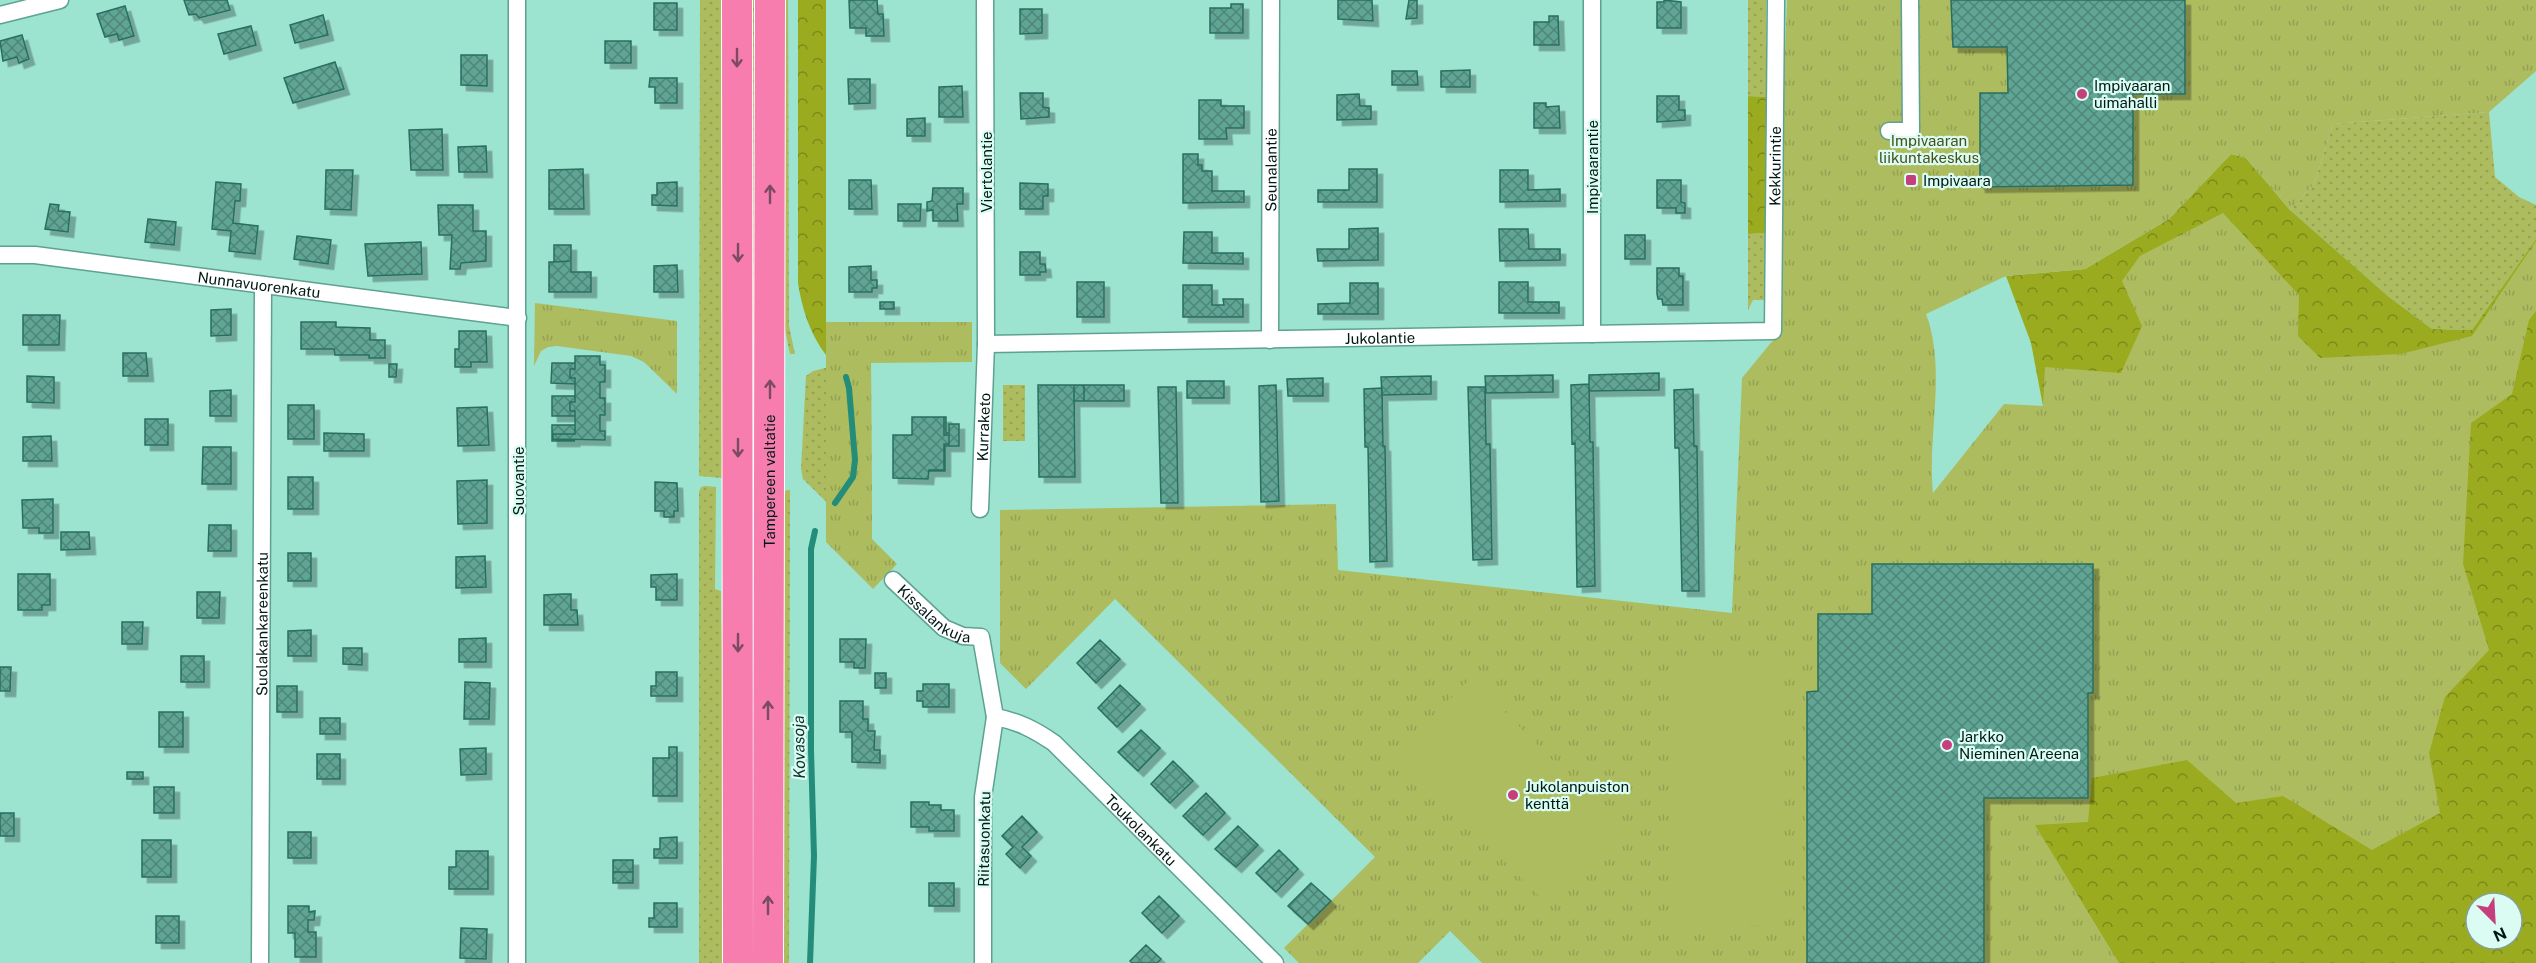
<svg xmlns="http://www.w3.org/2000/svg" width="2536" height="963" font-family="'Public Sans',sans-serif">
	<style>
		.grass { fill: url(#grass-dots) }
		.forest { fill: url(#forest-crowns); fill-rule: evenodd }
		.park { fill: url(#park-tufts) }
		.pitch { fill: #aebc60 }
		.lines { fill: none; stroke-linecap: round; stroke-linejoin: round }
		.stream { stroke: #248d79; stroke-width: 6 }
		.building { fill: url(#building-cross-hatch); stroke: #286f5f; stroke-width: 1.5; filter: url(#shadow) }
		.street-casing { stroke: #5da291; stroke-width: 19 }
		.highway-casing { stroke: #fff; stroke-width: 32 }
		.street { stroke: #fff; stroke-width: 16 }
		.highway { stroke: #f67dae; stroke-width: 30 }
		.oneway { stroke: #7b4b61 }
		.poi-dot { fill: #c63f7d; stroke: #dafcf2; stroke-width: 2 }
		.labels { text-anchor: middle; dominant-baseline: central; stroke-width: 4.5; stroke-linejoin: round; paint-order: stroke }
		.poi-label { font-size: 15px; fill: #001914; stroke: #dafcf2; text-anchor: start }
		.park-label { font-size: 15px; fill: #484f1c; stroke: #dafcf2 }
		.street-label { font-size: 15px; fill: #001914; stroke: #dafcf2 }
		.water-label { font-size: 16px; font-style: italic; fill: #132f29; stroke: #dafcf2 }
	</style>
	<defs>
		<pattern id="grass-dots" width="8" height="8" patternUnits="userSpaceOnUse" patternTransform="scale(1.5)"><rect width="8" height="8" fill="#aebc60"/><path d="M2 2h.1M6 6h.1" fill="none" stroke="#94a152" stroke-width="1.8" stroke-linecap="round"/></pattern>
		<pattern id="forest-crowns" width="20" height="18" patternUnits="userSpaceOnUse" patternTransform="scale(1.5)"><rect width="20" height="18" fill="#9bab1f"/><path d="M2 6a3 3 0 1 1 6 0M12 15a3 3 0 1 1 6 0" fill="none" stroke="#7c8a1a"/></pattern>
		<pattern id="park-tufts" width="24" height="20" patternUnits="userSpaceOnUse" patternTransform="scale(1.5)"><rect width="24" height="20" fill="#aebc60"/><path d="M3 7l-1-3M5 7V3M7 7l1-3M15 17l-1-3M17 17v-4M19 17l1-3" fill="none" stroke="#94a152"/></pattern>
		<pattern id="building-cross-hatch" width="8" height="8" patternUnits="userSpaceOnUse" patternTransform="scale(1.5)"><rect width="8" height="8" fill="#60a594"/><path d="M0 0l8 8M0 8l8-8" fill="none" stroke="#4d8678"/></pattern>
		<filter id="shadow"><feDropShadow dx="5.5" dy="5.5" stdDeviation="0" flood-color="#0004"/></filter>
	</defs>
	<rect width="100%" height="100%" fill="#9ce3d0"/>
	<path class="grass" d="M700,0H722V478L699,476Z
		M750,0H759V478L749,477Z
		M782,0H788L789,326L795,354H790L782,315Z
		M1748,0H1766V97L1748,96Z
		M2489,112L2495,177L2519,197L2536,205V239L2472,330L2432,329L2389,297L2290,210L2314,184L2333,124Z
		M1765,233L1766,300H1753L1748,310V234Z
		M862,359L972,362H871L872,539L859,534L803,479L801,469L806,376L813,371Z
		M1003,385H1025V441H1003Z
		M705,486L716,487L715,589L721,591L727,963H699V492L701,487Z
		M790,490L789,963H781L783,491Z"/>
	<path class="forest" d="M798,0H826V322H886L826,355C810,334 802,309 798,283Z
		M1748,96L1766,97L1765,233L1748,234Z
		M2231,154L2246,158L2290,210L2389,297L2432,329L2472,330L2536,239V963H1986V826L2043,406L2031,343L2006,276L2085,269L2169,219ZM2476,903H2512V939H2476Z"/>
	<path class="park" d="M1787,0H2536V71L2489,112L2333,124L2314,184L2290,210L2246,158L2231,154L2169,219L2085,269L2006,276L1926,314C1947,370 1927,435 1933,493L2004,404L2043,406L2045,367L2121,373L2142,326L2122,281L2140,256L2223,213L2299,295L2298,336L2320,358L2401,354L2472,336L2536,241V311L2529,320L2512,394L2471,423L2463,564L2489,650L2445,697L2429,753L2440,813L2372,850L2283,796L2236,803L2187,760L2092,778L2088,822L2035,825L2119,963H1482L1450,931L1418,963H1299L1284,948L1375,857L1115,599L1026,689L1000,663V510L1336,504L1338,570L1732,613L1742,378L1774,339Z
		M535,303L677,321V394L644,362L631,356L557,346L548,347L541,351L534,366Z
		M826,322H972V362L871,363L872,539L897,564L873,589L826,542Z"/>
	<path class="pitch" d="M1676,664H1782L1779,925L1675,926Z
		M1471,678L1621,829L1547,904L1396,752Z"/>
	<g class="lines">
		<path class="stream" d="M835,503L853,477L855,460L849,388L846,377
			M810,963L814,856L811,750V549L815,531"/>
	</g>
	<path class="building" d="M184,0H227L230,10L199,18L196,14L189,15Z
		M849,0H877L878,14H883L884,36H866V28H850Z
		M1338,0H1372L1373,21L1338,19Z
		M1409,0H1417V18L1406,19Z
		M1664,0L1681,2V28H1657V2H1664Z
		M1951,0H2185V94H2133V185L1980,187V93H2008L2007,47H1953Z
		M654,3H677V30H654Z
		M1231,4H1243V33H1210V8H1231Z
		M125,6L134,36L119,40L117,34L105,37L97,14Z
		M1020,9H1042V33L1020,34Z
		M323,15L328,35L295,43L290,25Z
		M1549,16H1558L1559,45H1534V22H1549Z
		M251,26L256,45L224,54L218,34Z
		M22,35L29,59L19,63L17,57L3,61L0,41Z
		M605,41H631V63H605Z
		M461,55H487V86L461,85Z
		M335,62L344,89L293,103L284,78Z
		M1470,70V87H1441V71Z
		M1392,71H1417L1418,85H1392Z
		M650,78H677V103H655V87H649Z
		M848,79H870V103L849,104Z
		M962,86L963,117H939V87Z
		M1020,93H1043V107L1049,108V117L1021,119Z
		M1359,94L1360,106H1371V119L1337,120V95Z
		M1657,96H1679V110H1685V120L1657,122Z
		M1199,100H1221V106H1244V128H1226L1227,139H1199Z
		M1534,103H1546V107L1559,106L1560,128H1534Z
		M925,118V136H907V119Z
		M442,129L443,170H411L409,130Z
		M486,146L487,172H459L458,147Z
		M1183,154H1198V165H1202V171H1212V191H1244V202L1183,203Z
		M583,169L584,209H549V170Z
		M1349,169H1377V202H1318V190H1349Z
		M326,170H353L351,210L325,209Z
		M1500,170H1528V190L1560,189V201L1500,202Z
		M849,180H871L872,209H849Z
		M1657,180H1681V202L1685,203V213H1676V208H1657Z
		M216,182L241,184L240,201H235L233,223L258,226L255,254L229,251L231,231L212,229Z
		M677,182V206L652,205V195H657V183Z
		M1020,183L1048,184V196H1043V209H1020Z
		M933,188H963V204H957L958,221H933V210L927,211V202L932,201Z
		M50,204L59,205L58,211L70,212L68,232L45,229Z
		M898,204H921L920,221H898Z
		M438,205H473V231H486V261L461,263L460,269H450L452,235H439Z
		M148,219L176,222L174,245L145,242Z
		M1378,228V260L1318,261L1317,249H1349V229Z
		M1499,229H1528L1529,249H1560V260L1500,261Z
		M1184,232H1212V253H1243V264L1183,263Z
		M1625,235H1645V259H1625Z
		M297,236L331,240L328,264L294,259Z
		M421,242L422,274L368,276L365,244Z
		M554,245H571V272H591V292H549V262H554Z
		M554,245H571V261L554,262Z
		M1020,252H1040V264H1045L1046,272H1040V275H1020Z
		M677,265L678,292H654V266Z
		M871,266V280H877V288H872V292H849V267Z
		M1657,268H1679V276H1683V305H1663L1662,299H1658L1657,294Z
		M1077,282H1104V317H1077Z
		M1499,282H1528V302H1559V313H1499Z
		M1350,283H1378V314H1318V304L1350,303Z
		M1183,285H1212V305H1224L1223,299H1243V317H1183Z
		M880,302H894V309H880Z
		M231,309V335L211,336V310Z
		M23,315H60L59,345H23Z
		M301,322H336V327L370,328V340H385V358H369V355H335L334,349H301Z
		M459,331H486L487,362H471V367H455V349H459Z
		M123,353H146L148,376H123Z
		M575,356H600V365H605V382H600V398H605V415H600V431H605V440L553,439V434H575V411H570V402H575V378H570V369H575Z
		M552,363H575V369H570V378H575V384L551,383Z
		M389,364H397L396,377H389Z
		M1659,373V390L1589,391V375Z
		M1553,375V392L1486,393L1485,376Z
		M27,376L54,377V403L27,402Z
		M1431,376V394L1382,395L1381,377Z
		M1323,378V396H1288L1287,379Z
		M1187,381H1224V398H1187Z
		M1589,384L1590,442H1593L1595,586L1577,587L1575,443L1572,444L1571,385Z
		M1038,385H1074L1075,477H1039Z
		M1074,385H1124V401H1074Z
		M1074,385H1084V401H1074Z
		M1276,385L1279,501L1261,502L1259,386Z
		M1158,387H1176L1178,503H1161Z
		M1468,387H1485L1486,444H1490L1492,559L1473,560Z
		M1382,388L1383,446H1385L1387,561L1370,562L1368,447H1365L1364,389Z
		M1693,389L1694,446H1697L1699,591H1682L1679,448H1675L1674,390Z
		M231,390V416H210V391Z
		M552,396H575V402H570V411H575V416H552Z
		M288,405H314V439H288Z
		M487,407L489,445L458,446L457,408Z
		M912,417H944V435H949V444H944V470H929L928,479L893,478V435H912Z
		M944,417H946V433H949V424H959V446H945V471H928L944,470V444H949V435H944Z
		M145,419H168V445H145Z
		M552,425H575V434H553V439L575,441H552Z
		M324,433L364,434V451H324Z
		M51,436L52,461H23V437Z
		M203,447H231V484H202Z
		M288,477H313V509H288Z
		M487,480V523L458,524L457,481Z
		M655,482L677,483L678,511H674V517H664V511H655Z
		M53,499V533H39V528H23L22,500Z
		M209,525H231V551H208Z
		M61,532H89L90,549L61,550Z
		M288,553H311V581H288Z
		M485,556L486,587L456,588V557Z
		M1872,564H2093V693H2088V798H1984V963H1807V692L1818,691V614H1872Z
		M18,574H50V605H42V610H18Z
		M677,574V600H656V587H651V575Z
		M197,592H220L219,618H197Z
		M563,594H571V610H577L578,625H544V595Z
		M122,622H143L142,644H122Z
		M311,630V656H288V631Z
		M486,638V662H459V639Z
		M840,639H866L865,668H854V662H840Z
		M1100,640L1120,659L1096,683L1077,663Z
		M343,648H362V665L343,664Z
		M181,656H204V682H181Z
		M0,667H11L10,691H0Z
		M656,672H677V696H651V686H656Z
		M875,673H886V688H875Z
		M465,682L490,683L489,719H464Z
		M923,684H949V707H923V701H917V691H923Z
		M1120,685L1140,704L1117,727L1098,708Z
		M277,686H297V712H277Z
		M840,701H863V719H868V731H875L874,750H880V763L852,762V732H840Z
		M159,712H183V747H159Z
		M320,718H340V734H320Z
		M1141,730L1160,748L1138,771L1118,752Z
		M669,747H677V796H653V758H669Z
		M486,748V774L461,775L460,749Z
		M317,754H340V779H317Z
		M1173,761L1193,781L1170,803L1151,784Z
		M127,772H143V779H127Z
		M154,787H174V813H154Z
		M1206,793L1225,813L1203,835L1183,816Z
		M911,802H929V805H941V810H954V831H929V827H911Z
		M0,813H14V836H0Z
		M1022,816L1037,832L1022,847L1031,856L1020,868L1006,854L1013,847L1002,836Z
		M1238,826L1258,845L1236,867L1215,849Z
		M288,832H311V858H288Z
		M677,837V858H654V849H660V838Z
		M142,840H171V877H142Z
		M1279,850L1298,869L1276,892L1256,873Z
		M456,851H488V889H449V867H456Z
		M613,860H633V872H613Z
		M613,872H633V883H613Z
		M929,883H954V906H929Z
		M1311,883L1331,901L1308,924L1288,906Z
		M1159,896L1179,916L1162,933L1142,913Z
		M654,903H677V927H649V918H654Z
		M288,906H309V912L315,911L314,920H308V932H316V957H295V933H288Z
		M156,916H179V943H156Z
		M461,928L487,929L486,959L460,958Z
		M1146,945L1161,959L1157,963H1132L1130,961Z"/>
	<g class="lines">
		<g class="street-casing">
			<g id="street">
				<path d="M1592,0V334"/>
				<path d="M0,15L60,0"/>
				<path d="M1889,131H1911L1910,0"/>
				<path id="s1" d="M0,255H35L518,318"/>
				<path id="s2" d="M1270,340L1271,0"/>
				<path id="s3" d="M986,344L1773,331L1776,0"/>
				<path id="s4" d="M980,509L986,344L985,0"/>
				<path id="s5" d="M893,580L944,628L963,636L981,637L995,717L983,797V963"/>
				<path id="s6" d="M995,717C1018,721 1035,730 1054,743L1275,963"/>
				<path id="s7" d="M260,963L263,285"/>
				<path d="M517,963V0"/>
			</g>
		</g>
		<g class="highway-casing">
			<g id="highway">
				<path d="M737,0L738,963"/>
				<path id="s8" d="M768,963L770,0"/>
			</g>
		</g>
		<use href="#street" class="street"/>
		<use href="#highway" class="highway"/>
	</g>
	<defs><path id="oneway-shaft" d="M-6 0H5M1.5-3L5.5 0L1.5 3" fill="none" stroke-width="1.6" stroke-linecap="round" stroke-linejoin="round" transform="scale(1.5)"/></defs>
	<g class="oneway">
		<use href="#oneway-shaft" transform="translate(737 58) rotate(90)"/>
		<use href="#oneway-shaft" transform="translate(770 194) rotate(-90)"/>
		<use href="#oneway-shaft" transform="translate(738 253) rotate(90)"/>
		<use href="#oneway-shaft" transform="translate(770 389) rotate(-90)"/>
		<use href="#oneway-shaft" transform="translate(738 448) rotate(90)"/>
		<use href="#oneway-shaft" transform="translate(738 643) rotate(90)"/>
		<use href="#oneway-shaft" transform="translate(768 710) rotate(-90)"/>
		<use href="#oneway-shaft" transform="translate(768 905) rotate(-90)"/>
	</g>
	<g class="poi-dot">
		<circle cx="2082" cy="94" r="6"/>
		<rect x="1905" y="174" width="12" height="12" rx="3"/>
		<circle cx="1947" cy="745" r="6"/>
		<circle cx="1513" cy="795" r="6"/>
	</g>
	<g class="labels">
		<g class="poi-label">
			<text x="2094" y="85">Impivaaran<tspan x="2094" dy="17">uimahalli</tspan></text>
			<text x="1923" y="180">Impivaara</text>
			<text x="1959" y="736">Jarkko<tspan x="1959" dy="17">Nieminen Areena</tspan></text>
			<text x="1525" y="786">Jukolanpuiston<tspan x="1525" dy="17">kenttä</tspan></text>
		</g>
		<g class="park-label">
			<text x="1929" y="140">Impivaaran<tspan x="1929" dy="17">liikuntakeskus</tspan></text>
		</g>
		<g class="street-label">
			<text stroke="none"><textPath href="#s3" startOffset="952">Kekkurintie</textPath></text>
			<text transform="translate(1592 167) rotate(-90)">Impivaarantie</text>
			<text stroke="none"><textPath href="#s2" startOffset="170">Seunalantie</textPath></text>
			<text transform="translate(986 172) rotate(-90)">Viertolantie</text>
			<text stroke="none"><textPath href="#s1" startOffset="261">Nunnavuorenkatu</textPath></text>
			<text stroke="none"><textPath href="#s3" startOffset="394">Jukolantie</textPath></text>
			<text stroke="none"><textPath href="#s4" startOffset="82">Kurraketo</textPath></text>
			<text transform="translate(518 481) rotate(-90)">Suovantie</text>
			<text stroke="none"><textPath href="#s8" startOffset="482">Tampereen valtatie</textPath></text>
			<text stroke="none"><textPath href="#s5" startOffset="54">Kissalankuja</textPath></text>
			<text stroke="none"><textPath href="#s7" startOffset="339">Suolakankareenkatu</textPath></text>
			<text stroke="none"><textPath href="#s6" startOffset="188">Toukolankatu</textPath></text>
			<text transform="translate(984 839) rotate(-89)">Riitasuonkatu</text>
		</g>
		<g class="water-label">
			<text transform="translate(799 747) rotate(-91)">Kovasoja</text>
		</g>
	</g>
	<g transform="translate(2494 921) rotate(156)"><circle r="28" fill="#dafcf2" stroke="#83a199" stroke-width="1.5"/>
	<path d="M0-4.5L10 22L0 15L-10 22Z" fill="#c63f7d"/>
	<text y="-9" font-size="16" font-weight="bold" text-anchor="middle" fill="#001914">N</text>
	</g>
</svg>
